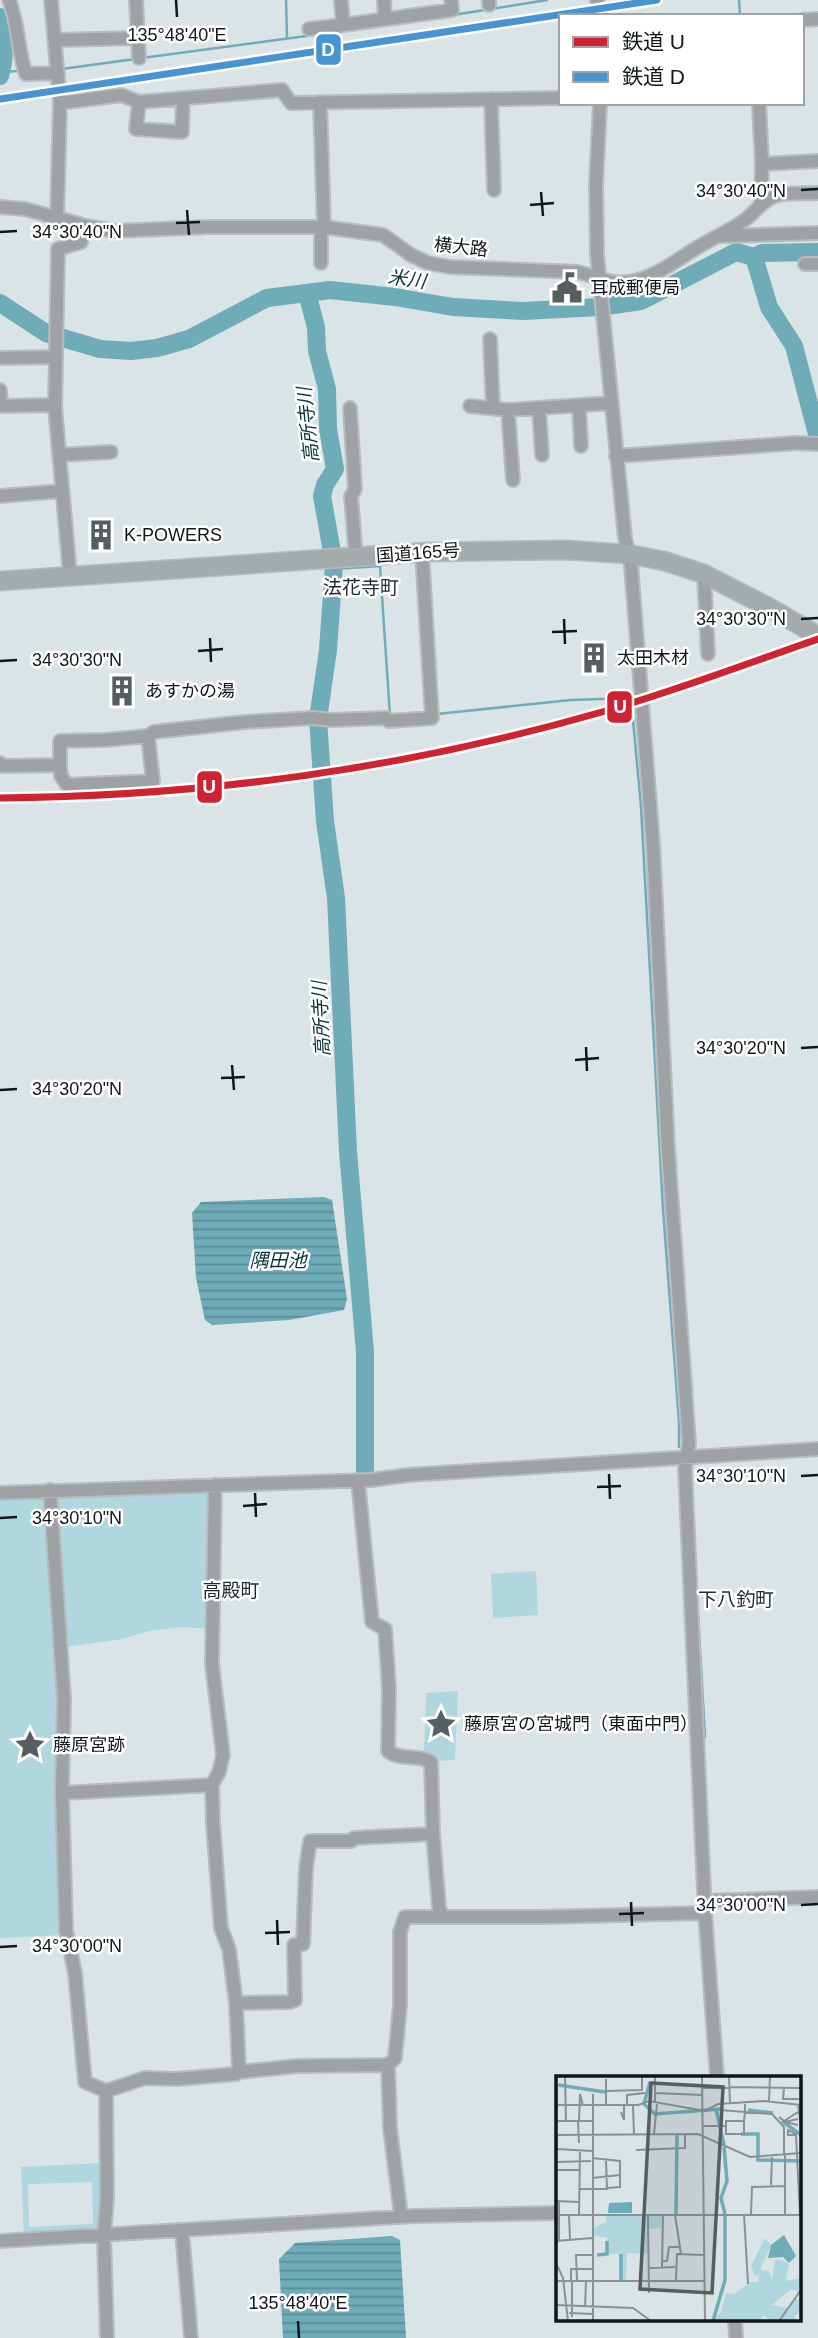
<svg xmlns="http://www.w3.org/2000/svg" width="818" height="2338" font-family="Arial,'Noto Sans JP',sans-serif">
	<style>
		.green { fill: #b0d6df; fill-rule: evenodd }
		.water { fill: url(#water-rules) }
		.lines { fill: none; stroke-linecap: round; stroke-linejoin: round }
		.stream { stroke: #6eacb8; stroke-width: 2.5 }
		.river { stroke: #6eacb8; stroke-width: 18 }
		.minor-casing { stroke: #b7bdbf; stroke-width: 16 }
		.highway-casing { stroke: #b7bdbf; stroke-width: 21 }
		.minor { stroke: #9ea2a4; stroke-width: 12 }
		.highway { stroke: #a4abac; stroke-width: 18 }
		.rail-1-casing { stroke: #fff; stroke-width: 12 }
		.rail-2-casing { stroke: #fff; stroke-width: 12 }
		.rail-1 { stroke: #d02332; stroke-width: 7 }
		.rail-2 { stroke: #4694d1; stroke-width: 7 }
		.ticks { fill: none; stroke: #111719; stroke-width: 2.5 }
		.labels { text-anchor: middle; dominant-baseline: central; stroke-width: 5; stroke-linejoin: round; paint-order: stroke }
		.street-label { font-size: 18px; fill: #111719; stroke: #fff }
		.poi-label { font-size: 18px; fill: #111719; stroke: #fff; text-anchor: start }
		.water-label { font-size: 19px; font-style: italic; fill: #0b333b; stroke: #fff }
		.neighbourhood-label { font-size: 19px; fill: #202d30; stroke: #fff }
		.inset-river { fill: none; stroke: #6eacb8; stroke-width: 3.5 }
		.inset-road { fill: none; stroke: #8a9193; stroke-width: 2 }
		.view { fill: #575e60; fill-opacity: 0.15; stroke: #575e60; stroke-width: 3.5 }
		.inset-edge { fill: none; stroke: #111719; stroke-width: 3.5 }
		.ticks-label { font-size: 18px; text-anchor: middle; fill: #111719; stroke: #fff; stroke-width: 5; stroke-linejoin: round; paint-order: stroke }
		.line-badge { stroke: #fff; stroke-width: 2.5 }
		.badge-label { font-size: 19px; text-anchor: middle; font-weight: bold; fill: #fff }
	</style>
	<defs>
		<pattern id="water-rules" width="6" height="5" patternUnits="userSpaceOnUse" patternTransform="scale(1.75)"><rect width="6" height="5" fill="#6eacb8"/><path d="M0 2.5h6" fill="none" stroke="#598b95"/></pattern>
	</defs>
	<rect width="100%" height="100%" fill="#dae3e5"/>
	<path class="green" d="M208,1491L212,1494L210,1629L182,1627L149,1631L122,1639L58,1648L64,1935L0,1938V1499Z
		M536,1571L538,1615L493,1618L491,1574Z
		M458,1691L455,1760L435,1761L424,1756L426,1693Z
		M102,2163L101,2233L24,2237L21,2167ZM92,2182L93,2224L29,2227L28,2184Z"/>
	<path class="water" d="M324,1197L332,1200L347,1299L344,1310L289,1320L212,1325L205,1320L196,1278L192,1213L201,1202Z
		M392,2236L400,2240L406,2338H283L279,2259L295,2243Z"/>
	<g class="lines">
		<path class="stream" d="M286,0L287,38
			M739,0L740,14
			M453,15L547,0
			M142,58L343,31
			M62,69L135,59
			M1,72L20,71
			M334,569L380,566L390,716
			M437,714L571,700L631,698L641,807L663,1209L679,1422V1447
			M698,1614L705,1737"/>
		<path class="river" d="M0,17C4,37 6,56 0,76
			M754,257L769,307L794,346L818,438
			M307,293L316,327L317,351L327,389L328,429L335,469L325,485L322,496L332,552
			M0,303L46,333L100,349L131,351L157,348L189,339L267,298L330,290L395,297L453,307L523,311L600,307L641,301L736,252L754,257L762,253L818,252
			M334,565L328,650L318,719L325,821L336,898L348,1151L365,1352V1472"/>
		<g class="minor-casing">
			<path id="minor" d="M9,0C19,24 17,50 26,74L58,73
				M51,0L60,103L57,218
				M136,0L139,58
				M384,0L385,19
				M489,0V5
				M597,0L600,16
				M802,20L818,19
				M343,25L452,10L451,0
				M309,29L343,25L341,0
				M56,40L138,38
				M491,99L494,190
				M139,102L136,129L182,132L183,98
				M320,102L324,227
				M60,103L121,95L139,102L282,90L291,103L561,98
				M600,103L596,184L597,254L625,538L631,565L653,844L668,1149L689,1443L685,1469L705,1913L717,2077
				M759,103L762,164L761,204
				M762,164L818,161
				M0,207L25,209L86,226L115,231L209,227H324L383,235L411,255L428,263L450,267L578,272C595,276 610,285 629,282C657,278 681,256 705,243C719,235 733,229 746,219C756,211 763,200 775,196C787,192 805,194 818,193
				M321,227V263
				M722,236L818,233
				M805,264H818
				M490,339L493,408
				M0,358L55,357
				M0,390L1,406L49,405L55,407
				M579,405L581,446
				M470,406L508,410L612,403
				M350,408L355,489L351,496L356,558
				M539,408L542,455
				M508,410L513,480
				M59,455L111,452
				M616,456L797,443L818,444
				M0,496L62,491
				M704,574L708,654
				M70,575L55,407L58,249L81,242L86,226
				M0,763L2,766L60,765V741L105,740L148,736L154,732L245,722L313,718L332,720L386,718L389,721L432,718L422,552
				M60,765L61,776L67,785L153,781L148,736
				M358,1481L372,1622L385,1629L389,1689L388,1751C400,1761 418,1754 431,1762L433,1834L439,1908L442,1915
				M215,1485L212,1664L223,1755L219,1772L212,1785L213,1823L221,1928L229,1949L236,2003L239,2072
				M50,1490L64,1699L62,1790L66,1930L75,1973L85,2082L106,2091L145,2078L177,2079L236,2074L239,2072L298,2066L388,2065L395,2058L400,2005V1932L405,1917H541L705,1913
				M0,1493L371,1480L408,1475L818,1449
				M63,1793L212,1785
				M706,1901L818,1897
				M236,2003L290,2002L295,2000L294,1945L303,1944L306,1868L310,1841H351L354,1838L373,1837L433,1834
				M388,2065L390,2128L401,2216
				M106,2091L107,2197L104,2235L107,2338
				M182,2231L191,2338
				M0,2241L414,2216L557,2213
				M735,2319L736,2338"/>
		</g>
		<g class="highway-casing">
			<path id="highway" d="M0,581L428,552L566,550L628,554L664,561L704,574L772,609L818,636"/>
		</g>
		<use href="#minor" class="minor"/>
		<use href="#highway" class="highway"/>
		<g class="rail-1-casing">
			<path id="rail-1" d="M0,798C207,796 403,769 602,712C675,691 746,664 818,639"/>
		</g>
		<g class="rail-2-casing">
			<path id="rail-2" d="M0,99L657,0"/>
		</g>
		<use href="#rail-1" class="rail-1"/>
		<use href="#rail-2" class="rail-2"/>
	</g>
	<path class="ticks" d="M176,0L177,17M801,190L818,189M541,192L543,216M530,205L554,203M187,210L189,235M176,223L200,222M0,232L17,231M564,619L565,644M801,619L818,618M552,632L577,631M210,638L211,662M198,651L223,649M0,661L17,660M586,1047L587,1071M801,1048L818,1047M575,1060L599,1058M232,1065L234,1090M221,1078L245,1077M0,1090L17,1089M609,1474L610,1499M801,1476L818,1475M597,1487L621,1486M255,1493L256,1517M243,1506L267,1504M0,1518L17,1517M631,1902L632,1926M801,1905L818,1904M619,1914L644,1913M277,1920L278,1945M265,1933L290,1932M0,1947L17,1946M298,2321L299,2338"/>
	<defs>
		<g id="civic-bare" transform="scale(2.415)"><path d="M-.6-6.5H3V-4.5H.6V-3L4-1V1h2V6H-6V1h2V-1L-.6-3ZM-1.2 2.5V6h2.4V2.5Z" fill="#575e60" stroke="#fff" stroke-width="2.5" paint-order="stroke"/></g>
		<g id="building-bare" transform="scale(2.415)"><path d="M-4-6H4V6H1V3H-1V6H-4ZM-2.5-4.3h1.7v1.8h-1.7ZM.8-4.3h1.7v1.8H.8ZM-2.5-1h1.7V.8h-1.7ZM.8-1h1.7V.8H.8Z" fill="#575e60" stroke="#fff" stroke-width="2.5" paint-order="stroke"/></g>
		<g id="sight-bare" transform="scale(2.415)"><path d="M0-6L1.8-2.2L6-1.7L2.9 1.2L3.7 5.4L0 3.3L-3.7 5.4L-2.9 1.2L-6-1.7L-1.8-2.2Z" fill="#575e60" stroke="#fff" stroke-width="2.5" paint-order="stroke"/></g>
	</defs>
	<g fill-rule="evenodd">
		<use href="#civic-bare" x="567" y="288"/>
		<use href="#building-bare" x="101" y="535"/>
		<use href="#building-bare" x="594" y="658"/>
		<use href="#building-bare" x="122" y="691"/>
		<use href="#sight-bare" x="441" y="1724"/>
		<use href="#sight-bare" x="30" y="1745"/>
	</g>
	<g class="labels">
		<g class="street-label">
			<text transform="translate(461 247) rotate(6)">横大路</text>
			<text transform="translate(418 553) rotate(-4)">国道165号</text>
		</g>
		<g class="poi-label">
			<text x="590" y="288">耳成郵便局</text>
			<text x="124" y="535">K-POWERS</text>
			<text x="617" y="658">太田木材</text>
			<text x="145" y="691">あすかの湯</text>
			<text x="464" y="1724">藤原宮の宮城門（東面中門）</text>
			<text x="53" y="1745">藤原宮跡</text>
		</g>
		<g class="water-label">
			<text transform="translate(407 279) rotate(8)">米川</text>
			<text transform="translate(308 425) rotate(-96)">高所寺川</text>
			<text transform="translate(321 1019) rotate(-93)">高所寺川</text>
			<text x="278" y="1260">隅田池</text>
		</g>
		<g class="neighbourhood-label">
			<text x="361" y="587">法花寺町</text>
			<text x="231" y="1590">高殿町</text>
			<text x="736" y="1599">下八釣町</text>
		</g>
	</g>
	<g transform="translate(556 2076)">
		<rect width="245" height="245" fill="#dae3e5"/>
		<path d="M50,139L106,140L105,152L92,153L91,178L71,177L70,204H65V178H52L51,162L37,159V152L50,146Z" fill="#b0d6df"/>
		<path d="M209,162L215,169L204,194L213,195L216,205L219,184L227,185L233,188L230,205L245,202L242,216L235,213L216,229L232,232L239,223H245V234L238,242L245,245H215L207,239L205,245H156L165,236L170,217L178,218L194,206H202L203,198L199,200L195,190Z" fill="#b0d6df"/>
		<path d="M76,126V137H52L53,127ZM228,159L240,180L233,187L227,181L212,182L215,169Z" fill="#6eacb8"/>
		<path class="inset-river" d="M94,6L88,28L99,38L165,33M2,9L49,16M160,33L168,69M192,34L217,37M226,45L245,59M185,58H202V84L245,85M168,71L171,105L165,122L169,138M120,138L121,59M65,178V204M41,179L51,178V165M157,245L169,204V139"/>
		<path class="inset-road" d="M9,0L10,46M146,0L149,245M173,0L174,28M50,3V29M174,11L245,12M147,12H174M228,12L227,23H243M50,15L86,14V0M99,17L147,19M37,18V245M213,26L214,0M99,27V1M0,29H82L93,25L149,35L162,28L208,25L245,29M71,29V19L89,17M242,29L245,50M77,30L78,58M164,34L216,38L228,51V79M65,36L68,44V29M223,41L228,45L242,36M242,43L229,46L242,49M0,45H37M22,45L23,67M23,45L24,18L27,30M188,45H170V58H188V45L189,35V28M147,50H170M232,54L240,58V59H232ZM98,58L101,28M0,59L1,12M0,59L142,58L194,81L245,77M240,59L244,139M1,73L36,75M80,74L129,72V58M229,79V138M36,82L64,85V111L51,112M0,86L1,60M1,86L35,85M1,94H23M36,102L64,99M215,109L216,81M23,113H51L50,85M0,125L23,126M188,138L192,208M195,138L196,111L229,110M0,139H245M13,139L14,163M23,139L24,74M92,139L93,217M119,139L125,178M0,165L36,162M3,166V126M106,185H111L113,171H124M0,187L7,202L12,245M106,191L107,139M94,192L119,191M21,204L20,179H36M120,204L121,178L148,179M0,205H148M15,205V193H37M0,229L77,232L95,245M29,232L30,205M13,237L37,238M16,241V205M223,245L245,214"/>
		<path class="view" d="M95,7L167,11L156,217L84,213Z"/>
		<rect width="245" height="245" class="inset-edge"/>
	</g>
	<g class="ticks-label">
		<text x="177" y="41">135°48'40"E</text>
		<text x="741" y="197">34°30'40"N</text>
		<text x="77" y="238">34°30'40"N</text>
		<text x="741" y="625">34°30'30"N</text>
		<text x="77" y="666">34°30'30"N</text>
		<text x="741" y="1054">34°30'20"N</text>
		<text x="77" y="1095">34°30'20"N</text>
		<text x="741" y="1482">34°30'10"N</text>
		<text x="77" y="1524">34°30'10"N</text>
		<text x="741" y="1911">34°30'00"N</text>
		<text x="77" y="1952">34°30'00"N</text>
		<text x="298" y="2309">135°48'40"E</text>
	</g>
	<g class="line-badge">
		<rect x="315" y="33" width="27" height="33" rx="7" fill="#4694d1"/>
		<rect x="606" y="690" width="27" height="34" rx="7" fill="#d02332"/>
		<rect x="196" y="770" width="27" height="34" rx="7" fill="#d02332"/>
	</g>
	<g class="badge-label">
		<text x="328" y="56">D</text>
		<text x="620" y="713">U</text>
		<text x="209" y="793">U</text>
	</g>
	<rect x="559" y="14" width="245" height="91" fill="#ffffff" stroke="#a0a2a3" stroke-width="2"/>
	<rect x="573" y="37" width="35" height="10" fill="#d02332" stroke="#a0a2a3" stroke-width="2"/>
	<text x="622" y="49" font-size="21" fill="#111719">鉄道 U</text>
	<rect x="573" y="72" width="35" height="10" fill="#4694d1" stroke="#a0a2a3" stroke-width="2"/>
	<text x="622" y="84" font-size="21" fill="#111719">鉄道 D</text>
</svg>
